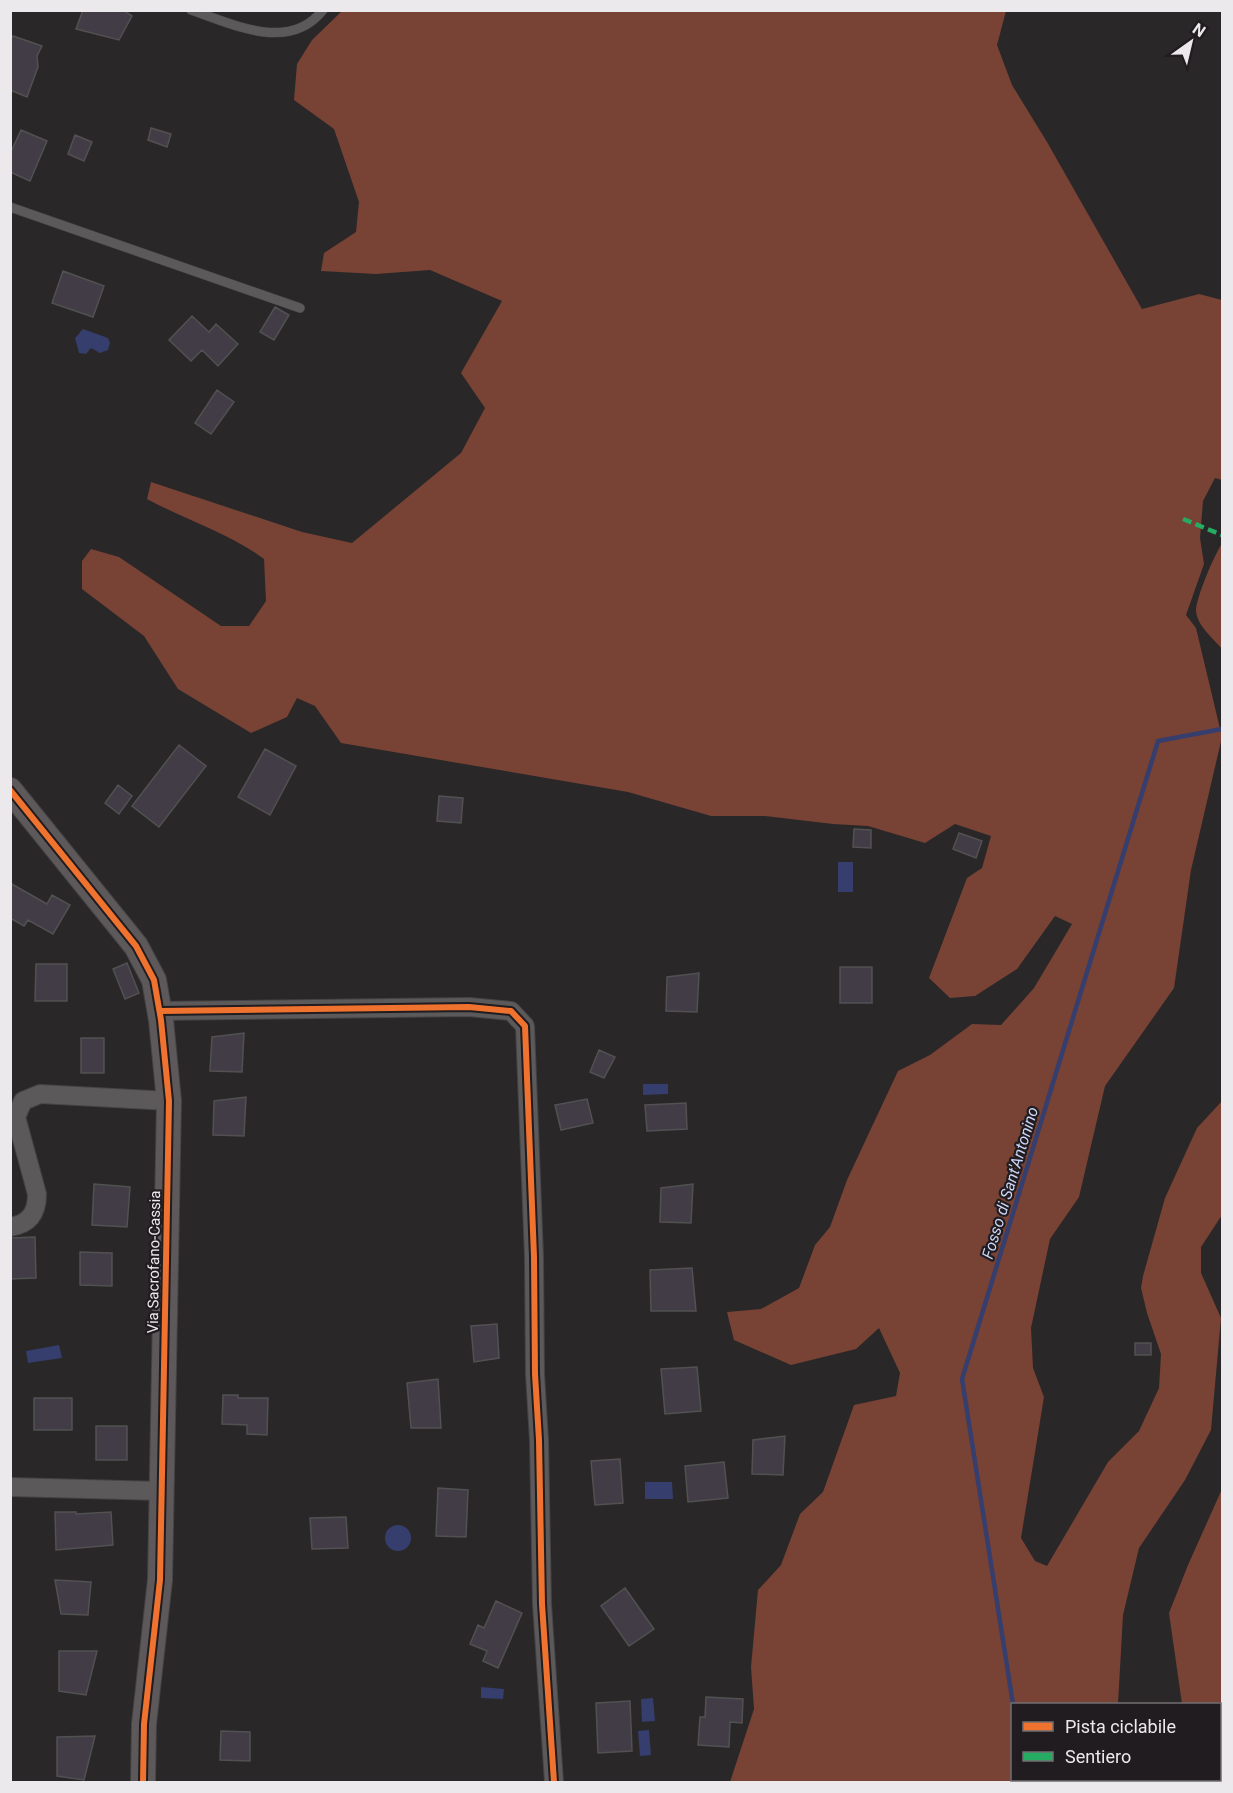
<svg xmlns="http://www.w3.org/2000/svg" width="1233" height="1793" font-family="Roboto,sans-serif">
	<style>
		.forest { fill: #784235 }
		.water { fill: #363e6d }
		.lines { fill: none; stroke-linecap: round; stroke-linejoin: round }
		.stream { stroke: #363e6d; stroke-width: 4.5 }
		.building { fill: #423c47; stroke: #525152; stroke-width: 1.5 }
		.lane-casing { stroke: #454345; stroke-width: 10 }
		.street-casing { stroke: #454345; stroke-width: 20 }
		.secondary-casing { stroke: #454345; stroke-width: 26 }
		.lane { stroke: #5b595a; stroke-width: 9 }
		.street { stroke: #5b595a; stroke-width: 18 }
		.secondary { stroke: #5d585a; stroke-width: 24 }
		.quiet { stroke: #26ab63; stroke-width: 4.5; stroke-dasharray: 9 4.5; stroke-linecap: butt }
		.cycleway-casing { stroke: #201c1f; stroke-width: 10 }
		.cycleway { stroke: #ef722f; stroke-width: 6 }
		.labels { text-anchor: middle; dominant-baseline: central; stroke-width: 4.5; stroke-linejoin: round; paint-order: stroke }
		.street-label { font-size: 15px; fill: #ebe9eb; stroke: #201c1f }
		.water-label { font-size: 16px; font-style: italic; fill: #ccd5f7; stroke: #201c1f }
	</style>
	<rect width="100%" height="100%" fill="#292728"/>
	<path class="forest" d="M342,11H1006L997,45L1012,85L1047,142L1142,309L1199,294L1222,300V480L1215,478L1203,501L1200,538L1204,564L1186,615L1196,628L1222,737L1191,870L1174,988L1105,1086L1079,1197L1050,1239L1031,1328L1033,1368L1044,1397L1021,1538L1035,1561L1047,1566L1108,1462L1139,1431L1159,1388L1161,1354L1147,1313L1141,1288L1143,1276L1165,1198L1197,1128L1222,1101V1215L1201,1247V1273L1221,1318L1211,1430L1185,1480L1139,1548L1123,1615L1118,1704H1012V1780H1121L1123,1782H730L754,1709L751,1667L758,1590L781,1565L800,1514L823,1492L854,1405L896,1396L900,1373L879,1328L856,1349L791,1365L734,1340L727,1312L761,1309L799,1288L815,1245L830,1227L847,1180L898,1071L930,1055L972,1024L1001,1025L1034,988L1072,924L1055,916L1017,969L975,996L950,998L929,978L967,878L982,868L991,836L955,824L925,843L868,826L833,824L765,816H711L628,792L341,743L315,706L297,698L287,717L251,733L178,689L144,636L82,589V561L91,549L119,557L221,626H249L266,601L264,559C229,533 186,520 147,499L151,482L302,532L352,543L461,453L485,408L461,373L502,301L430,270L376,274L321,271L324,253L356,232L359,202L334,129L294,100L297,64L312,40Z
		M1221,545H1222V649C1214,639 1196,625 1196,610C1197,596 1213,558 1221,545Z
		M1222,1489V1775L1220,1773V1704H1182L1169,1613L1188,1565Z"/>
	<path class="water" d="M83,329L108,338L110,343L108,350L100,353L91,348L86,354L79,353L75,338Z
		M838,862H853V892H838Z
		M643,1084H668V1094L643,1095Z
		M59,1345L62,1358L28,1363L26,1351Z
		M645,1482H672L673,1499H645Z
		M385 1538a13 13 0 1 1 26 0a13 13 0 1 1-26 0Z
		M481,1687L504,1689L503,1699L481,1698Z
		M653,1698L655,1721L642,1722L641,1699Z
		M649,1730L651,1755L640,1756L638,1731Z"/>
	<g class="lines">
		<path class="stream" d="M1013,1704L962,1379L1158,741L1222,729
			M1024,1780L1025,1782"/>
	</g>
	<path class="building" d="M83,10H123L132,16L119,40L76,29Z
		M13,36L42,46L37,56L38,67L27,97L10,90V42Z
		M151,128L171,134L167,147L148,140Z
		M21,130L47,141L30,181L10,172V154Z
		M75,135L92,142L84,161L68,154Z
		M63,271L104,286L93,317L52,303Z
		M275,307L289,315L274,340L260,332Z
		M192,316L209,332L216,324L238,344L218,366L202,350L191,361L169,340Z
		M217,390L234,402L211,434L195,423Z
		M179,745L206,766L159,827L132,806Z
		M265,749L296,766L270,815L238,797Z
		M118,785L132,796L119,814L105,803Z
		M439,796L463,798L461,823L437,821Z
		M854,829L871,830V848L853,847Z
		M959,833L982,841L976,858L953,849Z
		M10,883L47,904L52,895L70,905L53,934L28,920L24,926L10,918Z
		M127,963L139,993L125,999L113,969Z
		M36,964H67V1001H35Z
		M840,967H872V1003H840Z
		M699,973L697,1012L666,1011L667,977Z
		M244,1033L242,1072L210,1071L212,1037Z
		M81,1038H104V1073H81Z
		M599,1050L615,1057L604,1078L590,1072Z
		M246,1097L244,1136L213,1135L214,1101Z
		M587,1099L593,1123L561,1130L555,1105Z
		M686,1103L687,1129L647,1131L645,1105Z
		M94,1184L130,1187L127,1227L92,1225Z
		M693,1184L691,1223L660,1222L661,1188Z
		M35,1237L36,1278L10,1279V1238Z
		M80,1252L112,1253V1286L80,1285Z
		M692,1268L696,1311H651L650,1270Z
		M497,1324L499,1358L474,1362L471,1326Z
		M1135,1343H1151V1355H1135Z
		M697,1367L701,1411L665,1414L661,1369Z
		M438,1379L441,1428H411L407,1383Z
		M223,1395H238V1398H268L267,1435L247,1434V1425L222,1424Z
		M34,1398H72V1430H34Z
		M96,1426H127V1460H96Z
		M785,1436L783,1475L752,1474L753,1440Z
		M620,1459L623,1503L595,1505L591,1461Z
		M724,1462L728,1498L688,1502L685,1466Z
		M438,1488L468,1490L466,1537L436,1536Z
		M55,1512H76V1514L111,1512L113,1545L56,1550Z
		M346,1517L348,1548L312,1549L310,1518Z
		M55,1580L91,1582L88,1615L61,1614Z
		M625,1588L654,1629L629,1646L601,1606Z
		M496,1601L522,1613L498,1668L483,1661L487,1651L470,1644L478,1625L484,1628Z
		M59,1651H97L86,1695L59,1691Z
		M706,1697L743,1699L742,1723L730,1722L729,1747L698,1745L700,1717H705Z
		M630,1701L632,1751L598,1753L596,1703Z
		M221,1731L250,1732V1761L220,1760Z
		M95,1736L84,1780L57,1776V1737Z"/>
	<g class="lines">
		<g class="lane-casing">
			<path id="lane" d="M191,10C233,24 289,53 323,10
				M10,207L300,308"/>
		</g>
		<g class="street-casing">
			<path id="street" d="M160,1011L469,1007L511,1011L525,1026L534,1257L535,1374L539,1440L542,1604L554,1782
				M10,1227C30,1224 37,1212 37,1194L16,1117L23,1101L40,1094L169,1101
				M10,1487L161,1491"/>
		</g>
		<g class="secondary-casing">
			<path id="secondary" d="M10,790L136,946L154,980L161,1020L169,1101L160,1580L144,1724L143,1782"/>
		</g>
		<use href="#lane" class="lane"/>
		<use href="#street" class="street"/>
		<use href="#secondary" class="secondary"/>
		<path class="quiet" d="M1183,519L1222,535"/>
		<g class="cycleway-casing">
			<path id="cycleway" d="M10,790L136,946L154,980L161,1020L169,1101L160,1580L144,1724L143,1782
				M160,1011L469,1007L511,1011L525,1026L534,1257L535,1374L539,1440L542,1604L554,1782"/>
		</g>
		<use href="#cycleway" class="cycleway"/>
	</g>
	<g class="labels">
		<g class="street-label">
			<text transform="translate(154 1262) rotate(-89)">Via Sacrofano-Cassia</text>
		</g>
		<g class="water-label">
			<text transform="translate(1010 1183) rotate(-73)">Fosso di Sant'Antonino</text>
		</g>
	</g>
	<rect width="1233" height="1793" fill="none" stroke="#ebe9eb" stroke-width="24"/>
	<rect x="1011" y="1703" width="210" height="78" fill="#201c1f" stroke="#716e71" stroke-width="1.5"/>
	<rect x="1023" y="1722" width="30" height="9" fill="#ef722f" stroke="#716e71" stroke-width="1.5"/>
	<text x="1065" y="1733" font-size="18" fill="#ebe9eb">Pista ciclabile</text>
	<rect x="1023" y="1752" width="30" height="9" fill="#26ab63" stroke="#716e71" stroke-width="1.5"/>
	<text x="1065" y="1763" font-size="18" fill="#ebe9eb">Sentiero</text>
	<g transform="translate(1191 42) rotate(34)" stroke="#201c1f" stroke-width="4.5" paint-order="stroke">
	<path d="M0-4.5L10 22L0 15L-10 22Z" fill="#ebe9eb"/>
	<text y="-9" font-size="16" font-weight="bold" text-anchor="middle" fill="#ebe9eb">N</text>
	</g>
</svg>
